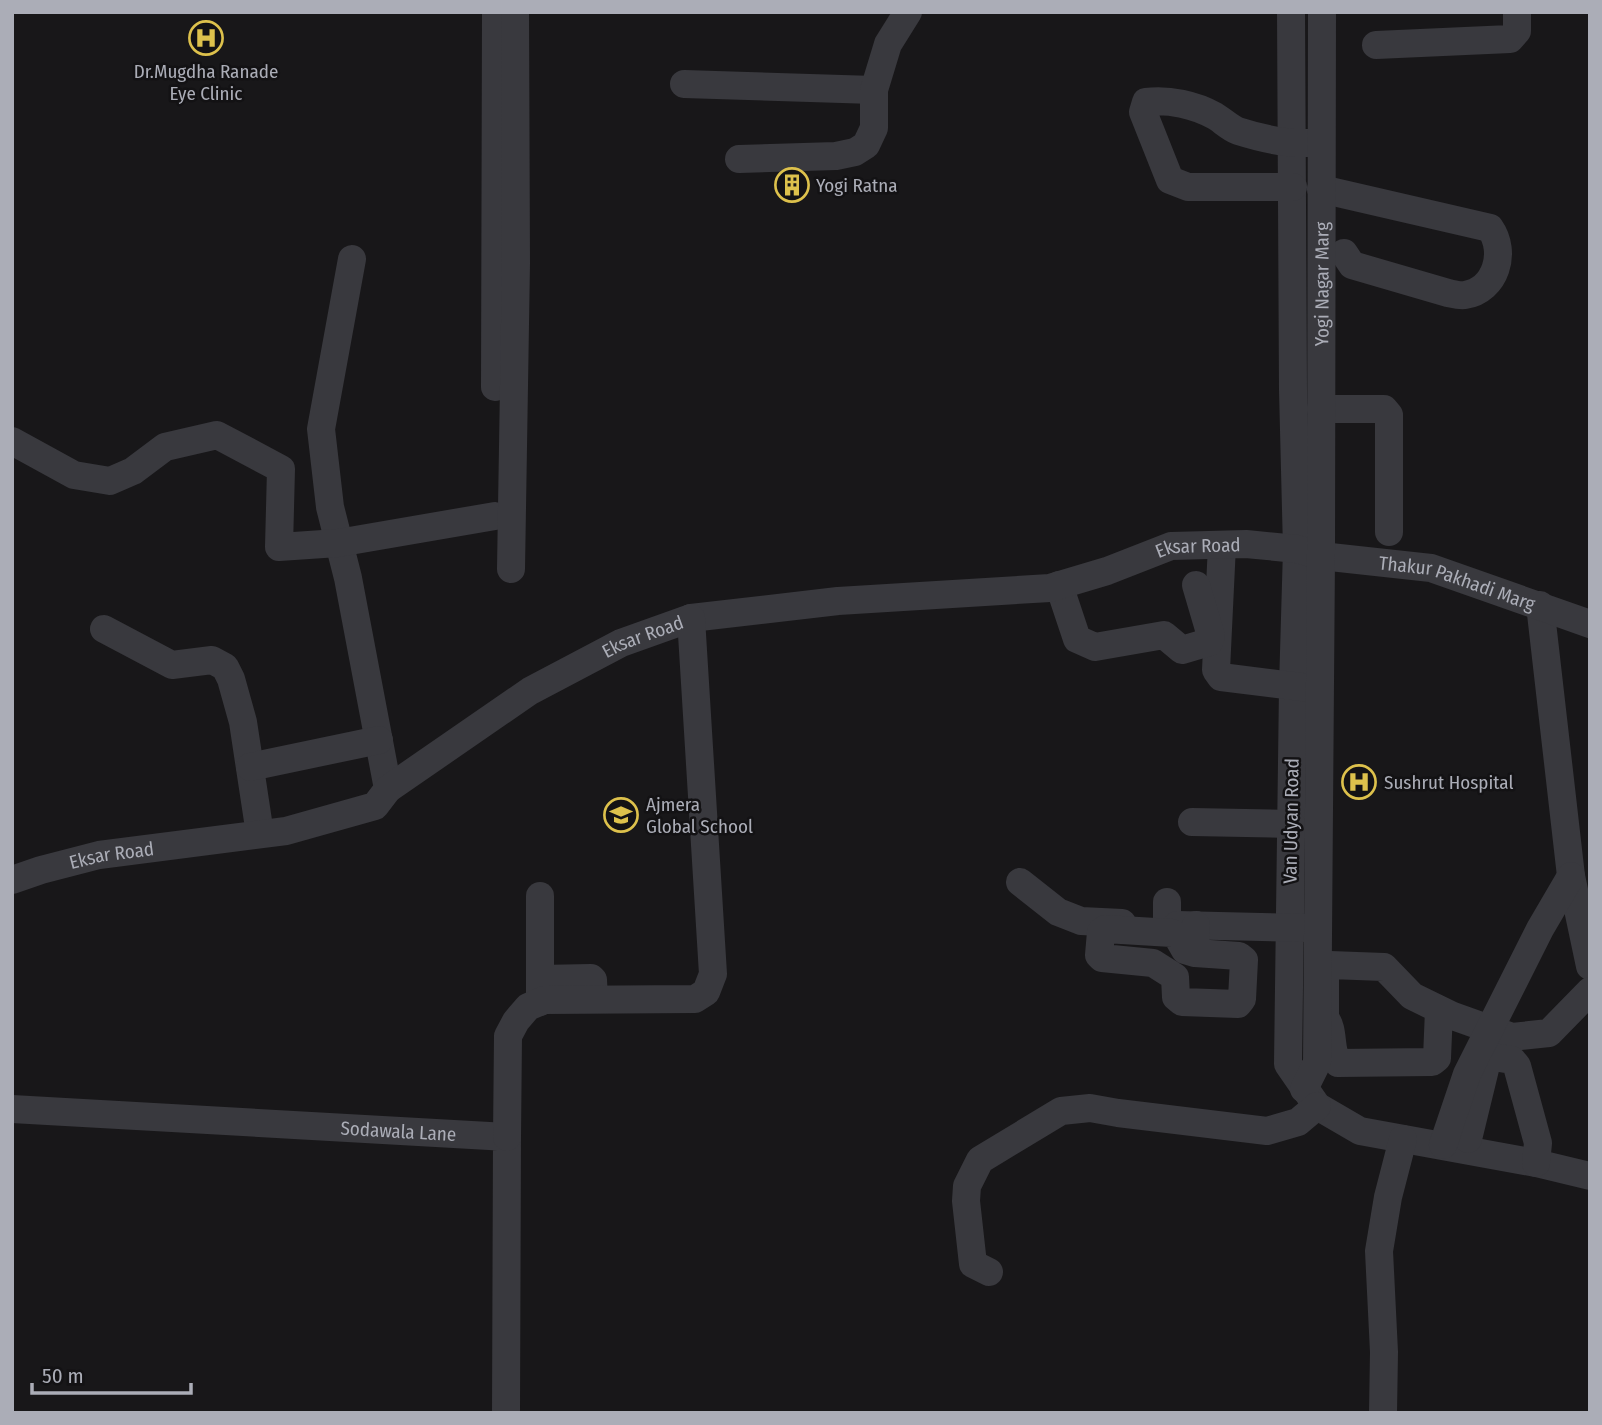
<svg xmlns="http://www.w3.org/2000/svg" width="1602" height="1425" font-family="'Fira Sans Condensed',sans-serif">
	<style>
		.lines { fill: none; stroke-linecap: round; stroke-linejoin: round }
		.minor { stroke: #39393e; stroke-width: 28 }
		.labels { text-anchor: middle; dominant-baseline: central; stroke-width: 5; stroke-linejoin: round; paint-order: stroke }
		.poi-label { font-size: 19px; fill: #abadb7; stroke: #131214; text-anchor: start }
		.street-label { font-size: 19px; fill: #abadb7; stroke: #131214 }
	</style>
	<rect width="100%" height="100%" fill="#181719"/>
	<g class="lines">
		<g class="minor">
			<path d="M1291,12L1293,390L1297,549L1293,687L1288,1064L1317,1106L1360,1131L1536,1163L1590,1176"/>
			<path d="M1376,45L1510,39L1517,31V12"/>
			<path d="M684,84L874,90"/>
			<path d="M739,159L836,156L855,152L866,145L874,128V90L888,44L908,12"/>
			<path d="M1293,187H1188L1170,180L1143,112L1146,102C1169,99 1195,105 1215,116C1223,121 1230,128 1238,131C1260,138 1286,144 1309,143"/>
			<path d="M1321,189L1490,228C1507,252 1496,290 1465,295C1460,296 1453,294 1448,293L1352,265L1344,253"/>
			<path d="M352,259L321,429L330,507L348,578L388,789"/>
			<path d="M495,387L496,12"/>
			<path d="M1321,409H1384L1389,415V532"/>
			<path d="M12,441L74,475L110,481L133,471L165,447L217,435L281,469L279,547L338,543L495,516"/>
			<path d="M1222,545L1216,670L1221,677L1310,688"/>
			<path d="M511,569L516,263L515,12"/>
			<path d="M1059,585L1077,639L1095,647L1164,635L1182,650L1209,642L1211,636L1196,585"/>
			<path d="M1540,605L1571,876L1590,966"/>
			<path d="M104,629L172,665L212,660L225,667L231,679L243,722L260,834"/>
			<path d="M250,767L379,740"/>
			<path d="M1192,822L1291,824"/>
			<path id="s1" d="M12,880L41,870L99,855L286,831L375,806L388,789L530,691L621,643L691,618L838,601L1050,588L1107,571L1171,546L1246,544L1297,549L1321,556L1431,568L1590,624"/>
			<path d="M1020,882L1058,912L1081,921L1122,923"/>
			<path d="M1167,924V902"/>
			<path d="M1177,925L1308,928"/>
			<path d="M1195,953L1185,950L1177,936L1172,933L1105,929L1101,932L1099,955L1102,958L1153,963L1175,977L1176,997L1182,1002L1238,1004L1242,999L1244,960L1239,956L1195,953L1196,925"/>
			<path d="M540,979L591,978L593,980L594,999"/>
			<path d="M540,1002V896"/>
			<path d="M1439,1010L1437,1058L1432,1062L1338,1063C1329,1050 1335,1030 1325,1018V970L1330,965L1384,967L1412,996L1453,1016L1512,1037L1549,1033L1590,991"/>
			<path id="s2" d="M1304,1089L1317,1063L1321,556L1322,12"/>
			<path id="s3" d="M12,1109L507,1137L506,1413"/>
			<path d="M507,1137L508,1036L516,1021L528,1007L544,1000L695,999L706,992L713,974L691,618"/>
			<path d="M1468,1139L1487,1061L1493,1057L1512,1060L1517,1066L1538,1143L1536,1163"/>
			<path d="M1443,1145L1467,1074L1540,929L1571,876"/>
			<path d="M989,1272L973,1264L966,1201L967,1186L980,1160L1061,1111L1090,1108L1118,1113L1267,1131L1298,1122L1317,1106"/>
			<path d="M1383,1413L1384,1352L1379,1251L1388,1197L1403,1139"/>
		</g>
	</g>
	<defs>
		<g id="hospital-ring" transform="scale(1.75)"><circle r="9.5" fill="#131214" stroke="#ddc14c" stroke-width="1.5"/><path d="M-5-5h3v3.5h4V-5h3V5h-3V1.5h-4V5h-3Z" fill="#ddc14c"/></g>
		<g id="building-ring" transform="scale(1.75)"><circle r="9.5" fill="#131214" stroke="#ddc14c" stroke-width="1.5"/><path d="M-4-6H4V6H1V3H-1V6H-4ZM-2.5-4.3h1.7v1.8h-1.7ZM.8-4.3h1.7v1.8H.8ZM-2.5-1h1.7V.8h-1.7ZM.8-1h1.7V.8H.8Z" fill="#ddc14c"/></g>
		<g id="school-ring" transform="scale(1.75)"><circle r="9.5" fill="#131214" stroke="#ddc14c" stroke-width="1.5"/><path d="M0-5L7-2L0 1L-7-2ZM-4 1L0 2.5L4 1V4Q0 6-4 4Z" fill="#ddc14c"/></g>
	</defs>
	<g fill-rule="evenodd">
		<use href="#hospital-ring" x="206" y="38"/>
		<use href="#building-ring" x="792" y="185"/>
		<use href="#hospital-ring" x="1359" y="782"/>
		<use href="#school-ring" x="621" y="815"/>
	</g>
	<g class="labels">
		<g class="poi-label">
			<text x="206" y="71" text-anchor="middle">Dr.Mugdha Ranade<tspan x="206" dy="22">Eye Clinic</tspan></text>
			<text x="816" y="185">Yogi Ratna</text>
			<text x="1384" y="782">Sushrut Hospital</text>
			<text x="646" y="804">Ajmera<tspan x="646" dy="22">Global School</tspan></text>
		</g>
		<g class="street-label">
			<text stroke="none"><textPath href="#s2" startOffset="808">Yogi Nagar Marg</textPath></text>
			<text stroke="none"><textPath href="#s1" startOffset="1258">Eksar Road</textPath></text>
			<text stroke="none"><textPath href="#s1" startOffset="1522">Thakur Pakhadi Marg</textPath></text>
			<text stroke="none"><textPath href="#s1" startOffset="691">Eksar Road</textPath></text>
			<text transform="translate(1291 821) rotate(-89)">Van Udyan Road</text>
			<text stroke="none"><textPath href="#s1" startOffset="103">Eksar Road</textPath></text>
			<text stroke="none"><textPath href="#s3" startOffset="387">Sodawala Lane</textPath></text>
		</g>
	</g>
	<rect width="1602" height="1425" fill="none" stroke="#abadb7" stroke-width="28"/>
	<path d="M32 1383v10h159v-10" fill="none" stroke="#abadb7" stroke-width="3.5"/>
	<text x="42" y="1383" font-size="21" fill="#abadb7" stroke="#131214" stroke-width="5" paint-order="stroke">50 m</text>
</svg>
